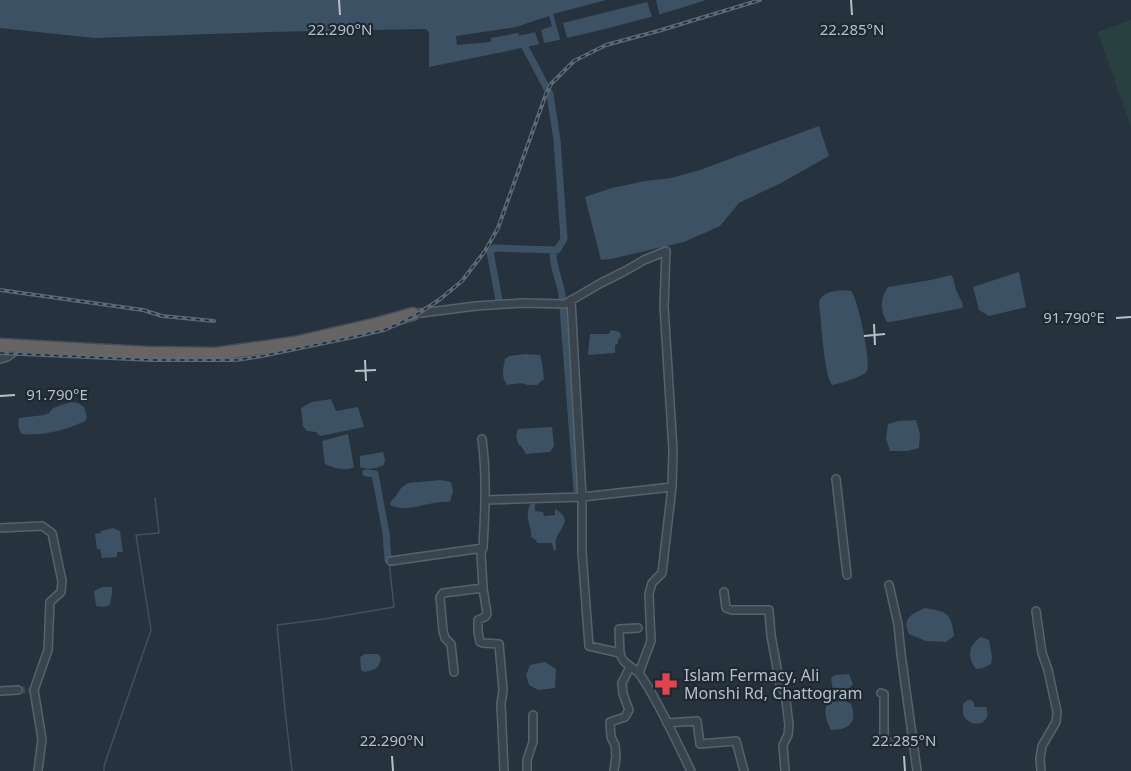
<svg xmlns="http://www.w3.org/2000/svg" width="1131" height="771" font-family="'Noto Sans',sans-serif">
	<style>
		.green { fill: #294040 }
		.water { fill: #3d5165 }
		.pier { fill: #26323e }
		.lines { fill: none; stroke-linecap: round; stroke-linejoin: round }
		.stream { stroke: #3d5165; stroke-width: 1.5 }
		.canal { stroke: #3d5165; stroke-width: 7 }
		.minor-tunnel { stroke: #3c4753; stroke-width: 7; stroke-dasharray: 7 3.5; stroke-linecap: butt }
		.minor-casing { stroke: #58626c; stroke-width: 10 }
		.trunk-casing { stroke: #454f59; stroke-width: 15 }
		.minor { stroke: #3a444e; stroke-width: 7 }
		.trunk { stroke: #666563; stroke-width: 12 }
		.rail-casing { stroke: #5d6875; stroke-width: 4 }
		.rail { stroke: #1f2933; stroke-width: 1.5; stroke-dasharray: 4.5; stroke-linecap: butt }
		.ticks { fill: none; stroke: #b7bfc9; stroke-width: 2 }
		.labels { text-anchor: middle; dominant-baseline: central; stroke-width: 4.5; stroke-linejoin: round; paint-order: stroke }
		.poi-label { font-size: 16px; fill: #b7bfc9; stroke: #1f2933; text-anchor: start }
		.ticks-label { font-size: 15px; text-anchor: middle; fill: #b7bfc9; stroke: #1f2933; stroke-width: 4.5; stroke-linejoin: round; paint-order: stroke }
	</style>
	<rect width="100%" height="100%" fill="#26323e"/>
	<path class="green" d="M1131,20V128L1098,32Z"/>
	<path class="water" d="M0,0H706C616,30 522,48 429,67V32L426,29L267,32L94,38L0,28Z
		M819,126L829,156L781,183L739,203L720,226L684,242L611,259L601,260L585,197L612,188L645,181L671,178L700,170Z
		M1019,272L1026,307L989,316L979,310L973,287Z
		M951,275L953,278L956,290L963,304L962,308L891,322H887C880,311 880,298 888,287L931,280Z
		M843,290L851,291C858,299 871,361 867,371C865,376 839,384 832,385C824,375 821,318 819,302C822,292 834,291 843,290Z
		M611,330L620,332L621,338L618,339V344L615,345V353L588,355L590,334H609Z
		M525,354L540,355L542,363L544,379L537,385H528L521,383L507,385C501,377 503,369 505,359L509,356Z
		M331,399L336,411L358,407L364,427L320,436L316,432L307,431L303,426L301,408L312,402Z
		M71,402L78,403L84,407L87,417L85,421C66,430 43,436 22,434C18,429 18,425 19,418L44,415L49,413L53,408Z
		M916,420L920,434L919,448L908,451H890L886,438L888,424L898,421Z
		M552,427L554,446L550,452L526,454L521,446L518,444L516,435L518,429Z
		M348,434L354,467C344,472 335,468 325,464L322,441Z
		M383,452L385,459L384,465C375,469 369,470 360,467V456Z
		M441,480L451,482L453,491L450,502C429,500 410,514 390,505L391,501L396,496L401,488L408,483Z
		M530,504H535V511L543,512L544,516L555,515V509C574,520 560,527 556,539C555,543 556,546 556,550L554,551L552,543H537L536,540L531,537C532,523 524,522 530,504Z
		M113,528L120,531L123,552H117V557L102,558L100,549H97L95,534L101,533V531Z
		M102,587H112V593L110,605L103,607L96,606L94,591Z
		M925,608C947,612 951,612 954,636L946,642L926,641L909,634C901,618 912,614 925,608Z
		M981,637L989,640L992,657L991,664L983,668L976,669C967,658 968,645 981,637Z
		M365,654H378L381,658C379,669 375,670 364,672L361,670L360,657Z
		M545,662L556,669L555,688L538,690L529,685L526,675L530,665Z
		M849,674L853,684L850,688L833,691L831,678L835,675Z
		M968,700H971L974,703V707H986C987,710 988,714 987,717C982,728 966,724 963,714C963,711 963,706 963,704Z
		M845,701L851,704C858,723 849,730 831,730C827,722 823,712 827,704L832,702Z"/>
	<path class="pier" d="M606,0H656L660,17L653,19L647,2L563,23L568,41L561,42L553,14Z
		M549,16L552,26L541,30L545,46L540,47L535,32L520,36L518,33L491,38V42L457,45L456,36L516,27Z"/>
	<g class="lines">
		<path class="stream" d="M104,771V766L151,630L136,535L159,533L155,498
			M292,771L285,710L277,625L324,619L394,607L389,562"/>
		<path class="canal" d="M553,250C552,266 559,278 562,294L577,490
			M499,300L490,252L494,248L557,250L564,239L557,140L550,94L525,47L523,38
			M366,473L375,474L386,533L388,560"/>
		<path class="minor-tunnel" d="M18,690H29"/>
		<g class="minor-casing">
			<path id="minor" d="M571,300L582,497V552L589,646L620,653C623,666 634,666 641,676C661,706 675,739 691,771
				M413,314L476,306L523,303L565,304L601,283L625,271L644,260L666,251L664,306L673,450L672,487L662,573L652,583L649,594L651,641L639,673
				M0,359L7,357L21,347
				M836,479L847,575
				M486,500L582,497L672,487
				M0,528L42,526L52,533L62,581L61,592L50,602L48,650L34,690L42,739L38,771
				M483,548L481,553L483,588L487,614L485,617L478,620V632L480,642L483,643L499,644L503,690L501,704L504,771
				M391,561L483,548C485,511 487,476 482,439
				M889,585L898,624L901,654L917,771
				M724,592L726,608L732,610H769V611L771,635L780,685L785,693L789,725L788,735L783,745L785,771
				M1036,611L1042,653L1048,670L1057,712L1056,722L1042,746L1040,759L1041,771
				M620,653L619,629L638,628
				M454,672L451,644L445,638L443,631L440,597L443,593L483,588
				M0,691L18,690
				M881,693L884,694V743L913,741
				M667,723L697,721L700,744L736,741L744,771
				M527,771V760L533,742V715
				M614,771L616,756L615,745L611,737L610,722L625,717L629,710L623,694L622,683L630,667"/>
		</g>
		<g class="trunk-casing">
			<path id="trunk" d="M0,345L146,353L216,354L295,343L377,324L413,314"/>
		</g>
		<use href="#minor" class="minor"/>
		<use href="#trunk" class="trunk"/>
		<g class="rail-casing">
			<path id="rail" d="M0,290L143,310L162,316L214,321
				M0,353L152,360H236L262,356L358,336L384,330L398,324L419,313L439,300L462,281L485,251L498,228L546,94L551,84L574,61L606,45L658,31L760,0"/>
		</g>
		<use href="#rail" class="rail"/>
	</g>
	<path class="ticks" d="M339,0L340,15M851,0L852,15M1116,318L1131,317M874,324L875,345M864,336L885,334M365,360L366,381M355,371L376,370M0,396L15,395M392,756L393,771M904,756L905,771"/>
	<defs>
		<g id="pharmacy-bare" transform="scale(1.8)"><path d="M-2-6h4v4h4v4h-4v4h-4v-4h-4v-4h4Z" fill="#e0444e" stroke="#1f2933" stroke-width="2.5" paint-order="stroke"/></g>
	</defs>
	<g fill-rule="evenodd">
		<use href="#pharmacy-bare" x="666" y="684"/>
	</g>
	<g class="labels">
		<g class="poi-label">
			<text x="684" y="675">Islam Fermacy, Ali<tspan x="684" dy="18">Monshi Rd, Chattogram</tspan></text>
		</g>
	</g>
	<g class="ticks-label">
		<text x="340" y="35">22.290°N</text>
		<text x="852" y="35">22.285°N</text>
		<text x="1074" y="323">91.790°E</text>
		<text x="57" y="400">91.790°E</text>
		<text x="392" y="746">22.290°N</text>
		<text x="904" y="746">22.285°N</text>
	</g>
</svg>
